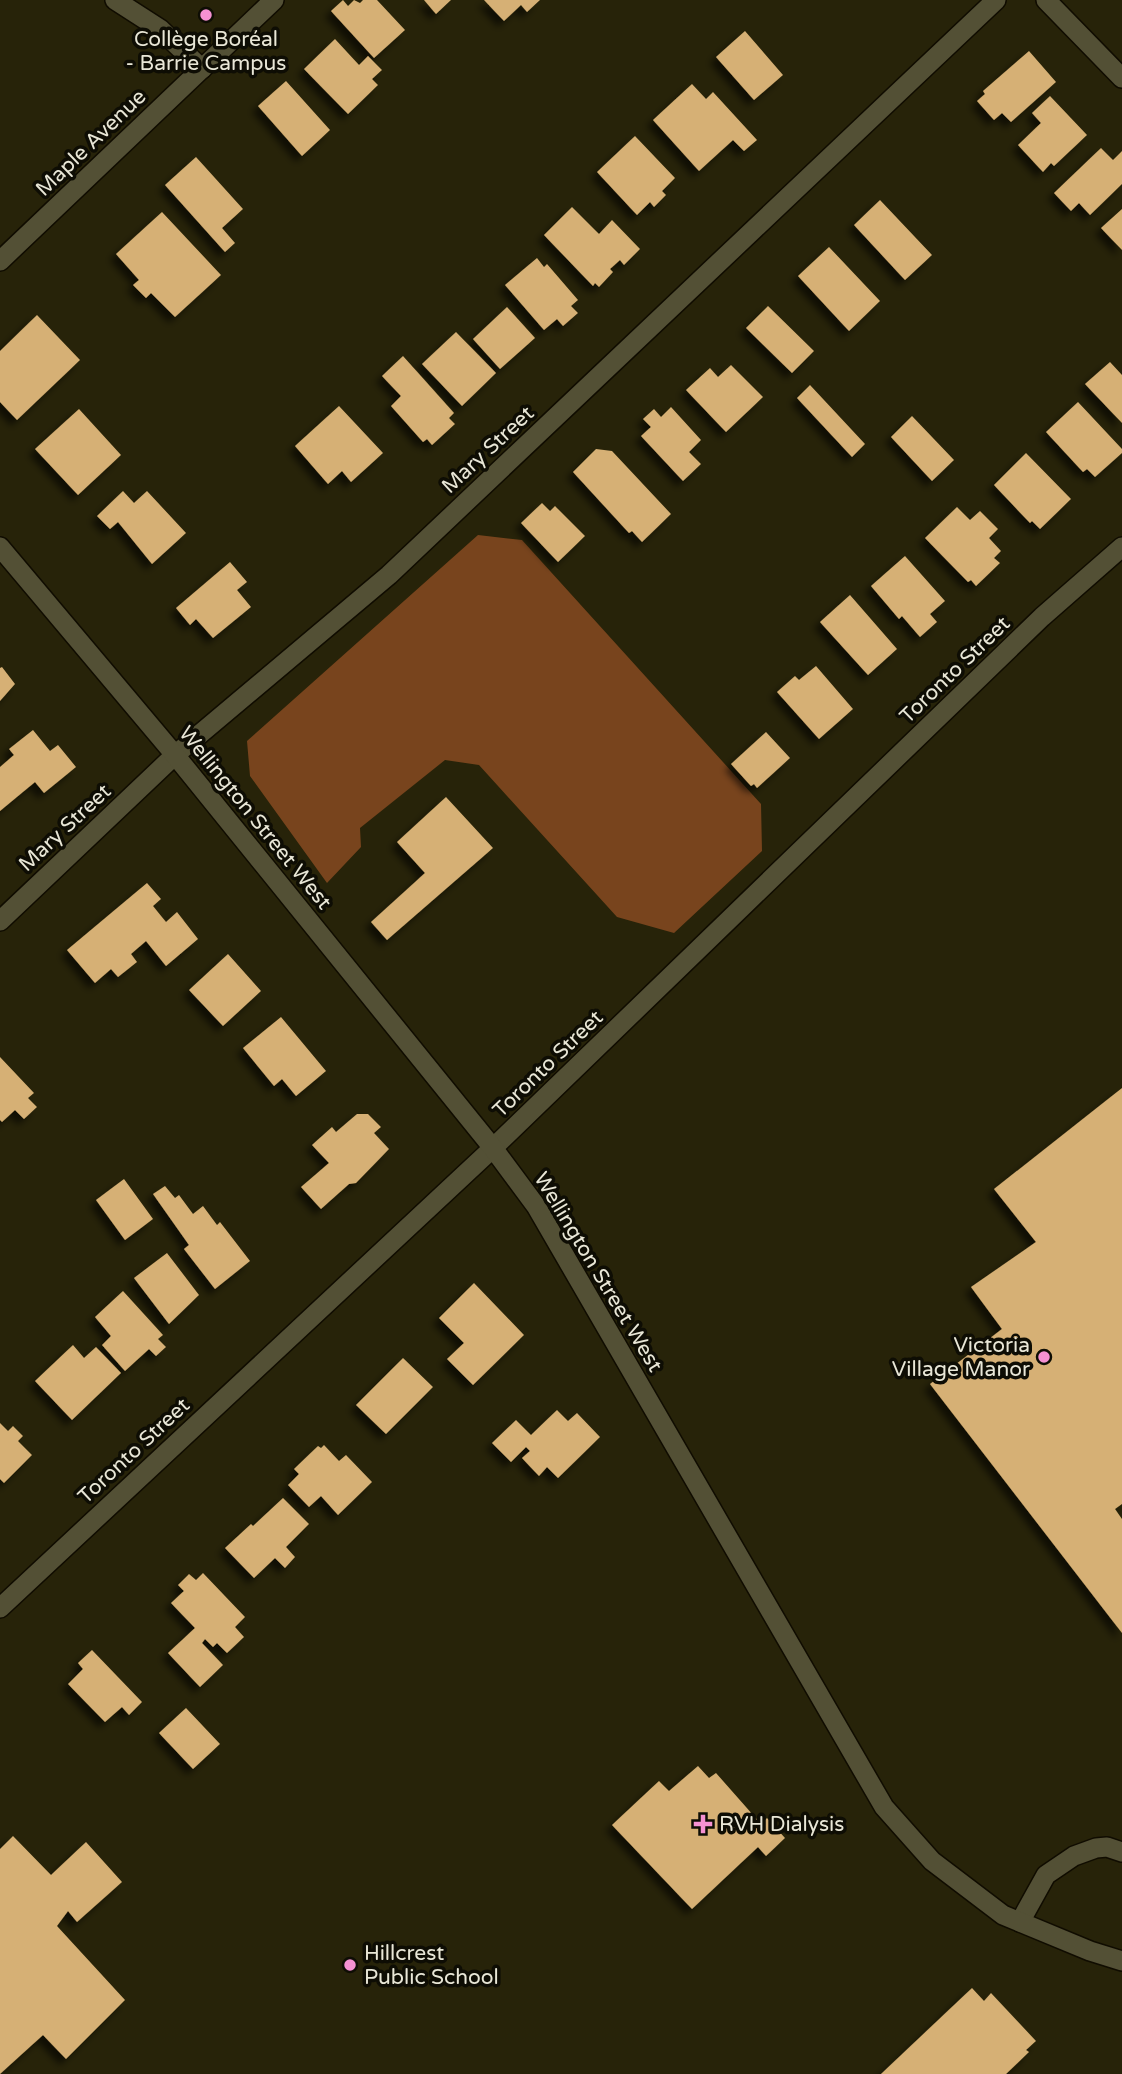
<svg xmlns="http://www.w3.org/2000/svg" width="1122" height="2074" font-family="'Varela Round',sans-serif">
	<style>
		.forest { fill: #78441d }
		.building { fill: #d6b075; filter: url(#shadow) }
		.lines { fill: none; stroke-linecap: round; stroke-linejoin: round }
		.service-casing { stroke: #100c00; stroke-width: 22 }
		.minor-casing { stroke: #100c00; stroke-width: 22 }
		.tertiary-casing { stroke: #100c00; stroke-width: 22 }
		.service { stroke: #535035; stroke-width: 19 }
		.minor { stroke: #535035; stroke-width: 19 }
		.tertiary { stroke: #535035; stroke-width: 19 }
		.poi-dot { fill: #f591d2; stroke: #0e0d04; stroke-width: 2.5 }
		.labels { text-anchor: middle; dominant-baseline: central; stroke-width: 7; stroke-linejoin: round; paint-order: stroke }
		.poi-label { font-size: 21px; fill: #e9e7d7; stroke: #0e0d04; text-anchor: start }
		.street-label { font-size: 21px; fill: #e9e7d7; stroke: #0e0d04 }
	</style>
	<defs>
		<filter id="shadow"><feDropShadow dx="-6" dy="6" stdDeviation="3.5" flood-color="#0009"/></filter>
	</defs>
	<rect width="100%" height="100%" fill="#272309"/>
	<path class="forest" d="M478,535L522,540L761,804L762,851L674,933L617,917L479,765L445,760L360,828L361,847L327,883L250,776L247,741Z"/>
	<path class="building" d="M343,0L348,6L354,0L360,3L363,0H377L405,30L374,58L331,11Z
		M424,0H451L436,14Z
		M484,0H540L527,12L521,5L504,21Z
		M745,31L783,75L754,100L716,57Z
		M335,39L359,65L368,56L382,70L372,79L378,85L348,114L304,69Z
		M1029,51L1056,82L1011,122L1002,113L994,120L977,101L985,94L983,91Z
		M286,81L330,130L302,156L258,106Z
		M692,84L706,99L713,92L757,140L744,151L733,140L699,171L653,120Z
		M1050,96L1087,135L1054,166L1051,163L1043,172L1018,145L1041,123L1032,113Z
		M635,136L675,178L662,191L666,195L654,207L650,202L637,215L597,172Z
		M1101,148L1113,160L1122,151V184L1090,215L1079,203L1071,211L1054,193Z
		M196,157L243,209L222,228L235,243L225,252L165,185Z
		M880,200L932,255L905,280L854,225Z
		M572,207L599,234L612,220L640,249L624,265L620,260L610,269L613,272L599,287L595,283L593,286L544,235Z
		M1122,209V250L1101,228Z
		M162,212L221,275L175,317L151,293L146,298L133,285L139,280L116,254Z
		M829,247L880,301L849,331L798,276Z
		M537,258L544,267L547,264L578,300L571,306L578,313L563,326L557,319L544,330L505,285Z
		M768,306L814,351L792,373L746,328Z
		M507,307L535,338L500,369L473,339Z
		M37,315L80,360L17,420L0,402V351Z
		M456,332L496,373L462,406L422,364Z
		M403,356L454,413L449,418L455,424L432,445L427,439L423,442L391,406L401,396L382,376Z
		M1110,362L1122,375V423L1085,384Z
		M731,365L763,397L726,432L686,390L710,368L718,377Z
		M810,385L865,444L852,457L797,398Z
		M1078,402L1122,449V453L1095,477L1087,469L1083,472L1046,432Z
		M339,406L383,453L351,482L342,471L328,484L295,446Z
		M671,407L701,440L689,452L701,464L683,481L641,436L651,427L643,419L654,409L661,417Z
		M79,409L121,455L78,495L35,449Z
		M912,416L954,460L932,481L891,437Z
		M596,449L612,451L671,514L642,542L632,531L629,533L573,472Z
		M1026,453L1071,499L1040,529L1032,521L1030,523L994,485Z
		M123,491L134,503L147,491L186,533L152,564L118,522L110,529L97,516Z
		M542,503L550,511L555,506L585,536L558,562L521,523Z
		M957,507L970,520L980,511L998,529L989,538L1001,551L994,558L1000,563L976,586L971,580L968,582L925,538Z
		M905,556L945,601L930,614L937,622L920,637L902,616L899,619L871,586Z
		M230,562L247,582L237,590L251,607L213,638L196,619L190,625L176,608Z
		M850,595L897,649L868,675L820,622Z
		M816,666L853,709L819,739L777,692L795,676L799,680Z
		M2,667L15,684L0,701V668Z
		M33,730L50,751L58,745L76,767L44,793L35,782L0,811V767L14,755L9,749Z
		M766,732L790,758L757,788L754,784L751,786L731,764Z
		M446,797L493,848L387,940L371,922L425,873L397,842Z
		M147,883L161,899L153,906L166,922L177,912L198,939L166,966L146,941L131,954L137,962L118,977L111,969L95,983L67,950Z
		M228,954L261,991L223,1026L189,990Z
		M281,1017L326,1071L296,1096L282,1079L274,1086L243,1048Z
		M0,1057L34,1093L28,1098L37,1107L24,1119L15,1110L2,1122L0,1120Z
		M1122,1088V1504L1115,1509L1122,1519V1633L930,1384L1002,1329L971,1287L1036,1242L994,1189Z
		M357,1114H368L381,1127L374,1133L389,1149L356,1183L349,1184L321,1209L301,1187L329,1163L312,1145L332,1127L336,1132Z
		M124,1179L153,1219L125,1240L96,1200Z
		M165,1186L175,1198L179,1195L193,1214L203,1206L217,1225L220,1222L250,1261L215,1289L184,1249L189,1245L153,1194Z
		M167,1253L199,1295L169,1324L134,1278Z
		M474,1283L524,1335L473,1385L447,1359L464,1343L439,1318Z
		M123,1291L163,1335L158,1339L166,1347L156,1356L149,1349L125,1371L102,1345L111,1336L95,1317Z
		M73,1345L84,1358L96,1347L121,1373L72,1420L35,1381Z
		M403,1358L433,1387L386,1434L356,1405Z
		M557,1410L568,1421L577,1413L600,1437L558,1478L547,1467L539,1476L522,1458L530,1451L526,1447L511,1462L492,1443L516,1420L531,1435Z
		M0,1423L8,1431L13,1426L23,1436L18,1441L32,1455L4,1483L0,1479Z
		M324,1445L339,1461L346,1455L372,1482L338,1515L321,1496L309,1507L288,1485L299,1474L294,1469L318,1446L321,1448Z
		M283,1498L309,1524L286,1547L295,1557L285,1568L275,1558L254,1578L225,1548L251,1524L253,1526Z
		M203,1573L245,1617L235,1627L244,1637L227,1653L217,1643L213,1647L205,1639L202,1643L223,1665L200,1687L168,1653L195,1628L171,1603L184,1591L178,1585L189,1574L196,1580Z
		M92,1650L142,1702L129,1715L122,1707L105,1722L68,1684L83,1669L78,1663Z
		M186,1708L220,1744L193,1769L159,1733Z
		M698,1766L709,1778L716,1773L761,1824L767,1818L785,1838L766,1856L758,1847L692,1909L612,1825L659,1781L669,1791Z
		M13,1836L51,1875L86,1842L122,1882L77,1922L68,1911L57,1926L125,2000L66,2059L43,2035L0,2074V1849Z
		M972,1988L984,2001L991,1993L1036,2041L1026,2050L1029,2052L1006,2074H881Z"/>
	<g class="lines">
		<g class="service-casing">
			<path id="service" d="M115,0L160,29L202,69
				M1020,1922L1046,1875L1074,1856L1096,1848L1107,1847L1122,1852"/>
		</g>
		<g class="minor-casing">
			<path id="minor" d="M1046,0L1122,78
				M0,261L274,0
				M0,921L175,755L389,575L996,0
				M0,1608L493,1148L1042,617L1122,547"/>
		</g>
		<g class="tertiary-casing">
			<path id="tertiary" d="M0,547L175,755L493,1148L536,1206L884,1807L932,1861L1003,1915L1090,1951L1122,1961"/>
		</g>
		<use href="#service" class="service"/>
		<use href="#minor" class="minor"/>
		<use href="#tertiary" class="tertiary"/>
	</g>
	<g class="poi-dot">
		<circle cx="206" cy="15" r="7"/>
		<circle cx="1044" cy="1357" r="7"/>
		<path d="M699.5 1813.5h7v7h7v7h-7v7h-7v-7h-7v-7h7z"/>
		<circle cx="350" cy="1965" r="7"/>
	</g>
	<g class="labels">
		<g class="poi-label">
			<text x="206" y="39" text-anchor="middle">Collège Boréal<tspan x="206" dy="24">- Barrie Campus</tspan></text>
			<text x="1030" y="1345" text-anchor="end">Victoria<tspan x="1030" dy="24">Village Manor</tspan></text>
			<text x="719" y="1824">RVH Dialysis</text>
			<text x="364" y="1953">Hillcrest<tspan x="364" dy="24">Public School</tspan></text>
		</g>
		<g class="street-label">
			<text transform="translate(91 143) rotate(-44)">Maple Avenue</text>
			<text transform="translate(488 450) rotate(-43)">Mary Street</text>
			<text transform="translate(955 670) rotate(-44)">Toronto Street</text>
			<text transform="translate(255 818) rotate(51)">Wellington Street West</text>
			<text transform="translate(65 828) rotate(-43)">Mary Street</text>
			<text transform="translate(548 1064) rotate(-44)">Toronto Street</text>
			<text transform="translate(598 1272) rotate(59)">Wellington Street West</text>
			<text transform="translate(134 1451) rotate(-43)">Toronto Street</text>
		</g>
	</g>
</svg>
